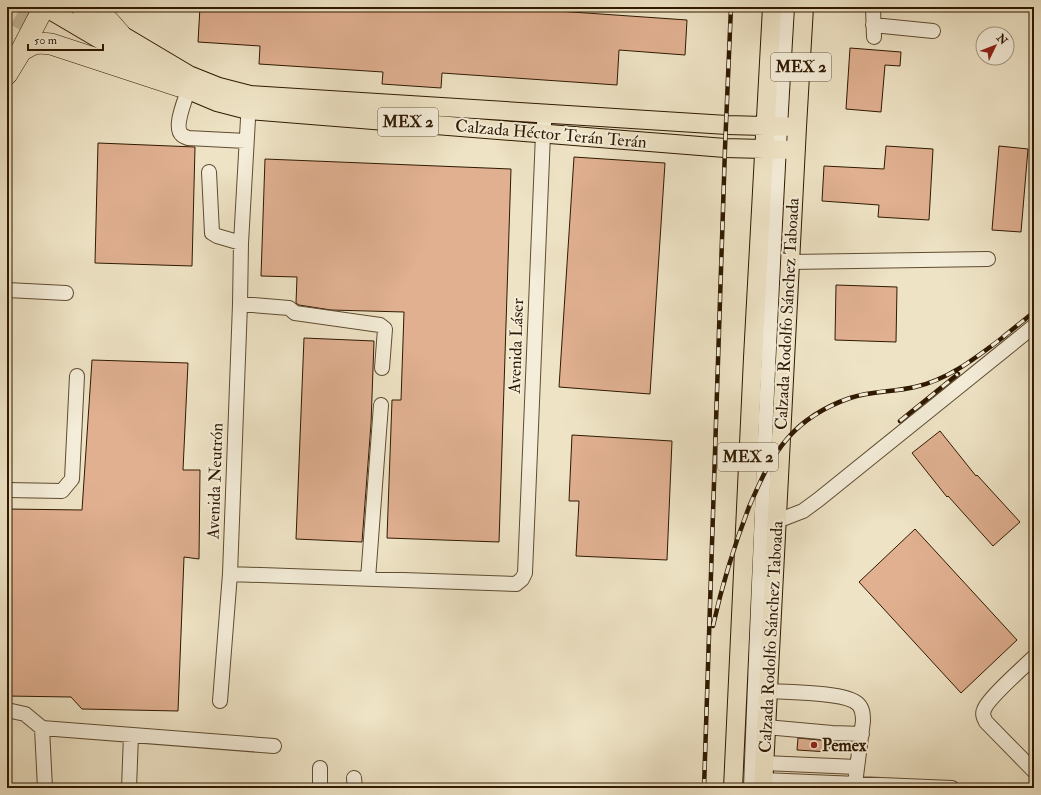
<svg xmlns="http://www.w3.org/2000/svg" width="1041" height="795" font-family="'IM FELL Double Pica',serif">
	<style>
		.building { fill: #e0b091; stroke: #2f1900 }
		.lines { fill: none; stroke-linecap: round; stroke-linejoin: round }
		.highway-tunnel { stroke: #c8bb9e; stroke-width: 21; stroke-dasharray: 21 10; stroke-linecap: butt }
		.minor-casing { stroke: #5f4c31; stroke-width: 16 }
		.major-casing { stroke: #2f1900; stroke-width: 20 }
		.highway-casing { stroke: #2f1900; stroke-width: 22 }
		.minor { stroke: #f4edd9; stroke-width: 14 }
		.major { stroke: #eee3c5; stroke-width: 18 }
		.highway { stroke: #eee3c5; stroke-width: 21 }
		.rail-casing { stroke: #2f1900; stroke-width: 4.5 }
		.rail { stroke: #f4edd9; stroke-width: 3; stroke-dasharray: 9; stroke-linecap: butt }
		.poi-dot { fill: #8f2418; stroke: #f4edd9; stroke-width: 1.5 }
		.labels { text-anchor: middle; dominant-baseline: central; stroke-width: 4; stroke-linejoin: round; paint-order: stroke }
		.shield { fill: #f4edd9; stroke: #6a5941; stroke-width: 1 }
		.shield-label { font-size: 16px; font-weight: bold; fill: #2f1900 }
		.street-label { font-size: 17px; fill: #2f1900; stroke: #f4edd9 }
		.poi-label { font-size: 17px; font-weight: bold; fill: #2f1900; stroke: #f4edd9; text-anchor: start }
	</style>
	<rect width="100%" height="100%" fill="#eee3c5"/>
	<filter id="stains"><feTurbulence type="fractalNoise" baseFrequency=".005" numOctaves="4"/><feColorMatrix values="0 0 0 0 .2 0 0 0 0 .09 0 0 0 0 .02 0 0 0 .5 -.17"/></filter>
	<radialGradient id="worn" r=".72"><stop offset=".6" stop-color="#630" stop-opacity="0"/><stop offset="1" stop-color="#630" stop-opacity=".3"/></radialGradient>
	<path class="building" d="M200,7H500L687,20L685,55L619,50L617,85L442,73L441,88L382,84L383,72L259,64L260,46L198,42Z
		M850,48L901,52L900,66L885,65L881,112L846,109Z
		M98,143L195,147L192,266L95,263Z
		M886,146L933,149L929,220L878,217L879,205L822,201L824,166L884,169Z
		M999,146L1028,149L1021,232L992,230Z
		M574,157L665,163L650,394L559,387Z
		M265,159L511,169L499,542L387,538L392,400H401L404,312L331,310L299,305L296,303L297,277L261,276Z
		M836,285L897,287L896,342L835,340Z
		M304,338L374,341L371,424L362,542L296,539Z
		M92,360L188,363L183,470H200L199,559L184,557L178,711L82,709L71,697L7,696V509L82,510Z
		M940,431L976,476L977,475L1020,522L993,546L948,496L947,497L912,453Z
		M572,435L672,441L667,560L576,556L579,501H569Z
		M915,529L1017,640L961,693L859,582Z
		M798,738L830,741L829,752L797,750Z"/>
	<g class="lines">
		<path class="highway-tunnel" d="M20,30L33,7"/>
		<g class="minor-casing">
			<path id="minor" d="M873,7L874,37
				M873,25L933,31
				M188,90C185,101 173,127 182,135C183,136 188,138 188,138L246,141
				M209,172L212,233L217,236L241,243
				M790,262L988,259
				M7,290L66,293
				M240,304L289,308L295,313L380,325L385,329L382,368
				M7,490L62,491L72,479L77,376
				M777,521L803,511L818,500L1034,326
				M230,574L516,584L522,579L525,573L543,134L545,114
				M368,579L381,405
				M1034,657C1024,667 987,699 984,710C982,714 984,718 986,722L1034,771
				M768,691C786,692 847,692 858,704C863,709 863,715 863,721L855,784
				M220,701L230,574L240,304L241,243L249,101
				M7,710L25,714L42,728L274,746
				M766,727L832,733L862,734
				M42,728L45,788
				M764,763L857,767
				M320,768V788
				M354,778L355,788
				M763,780L952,788
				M129,788L131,735
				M751,788C761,528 771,267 787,7"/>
		</g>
		<g class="major-casing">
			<path id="major" d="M45,7L179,86L217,102L248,110L725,148L796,150
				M80,7L120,34L189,75L219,87L250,95L727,125L797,127
				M733,788C744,528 757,267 772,7
				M763,788L797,127L804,7"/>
		</g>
		<g class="highway-casing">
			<path id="highway" d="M96,7L120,34
				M21,51C34,43 36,42 51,44L179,86
				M7,74L21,51L44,7"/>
		</g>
		<use href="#minor" class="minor"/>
		<use href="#major" class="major"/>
		<use href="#highway" class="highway"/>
		<g class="rail-casing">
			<path id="rail" d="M1003,337L1034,312
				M900,421L958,374
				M713,626C722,585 734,546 749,507C760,482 769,460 787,439C803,420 827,406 850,398C870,391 894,392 915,387C950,379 978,356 1006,335
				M704,788L725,148L731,7"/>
		</g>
		<use href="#rail" class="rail"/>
	</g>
	<circle class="poi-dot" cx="814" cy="745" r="4"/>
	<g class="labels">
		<g class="shield">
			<rect x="771" y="53" width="60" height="28" rx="3"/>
			<rect x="378" y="108" width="60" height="28" rx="3"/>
			<rect x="718" y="443" width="60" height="28" rx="3"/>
		</g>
		<g class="shield-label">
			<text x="801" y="67">MEX 2</text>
			<text x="408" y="122">MEX 2</text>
			<text x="748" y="457">MEX 2</text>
		</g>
		<g class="street-label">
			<text transform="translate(551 134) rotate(5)">Calzada Héctor Terán Terán</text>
			<text transform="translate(787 314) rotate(-87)">Calzada Rodolfo Sánchez Taboada</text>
			<text transform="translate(516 346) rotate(-88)">Avenida Láser</text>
			<text transform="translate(215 481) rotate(-88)">Avenida Neutrón</text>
			<text transform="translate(771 637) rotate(-87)">Calzada Rodolfo Sánchez Taboada</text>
		</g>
		<g class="poi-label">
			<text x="822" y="745">Pemex</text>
		</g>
	</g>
	<rect width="1041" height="795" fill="none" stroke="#eee3c5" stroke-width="24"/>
	<rect x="8" y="8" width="1025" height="779" fill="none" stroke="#2f1900" stroke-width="2"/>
	<rect x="12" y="12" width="1017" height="771" fill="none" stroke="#2f1900"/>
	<g transform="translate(995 46) rotate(47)"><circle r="19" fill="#f4edd9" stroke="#a59882"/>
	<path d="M0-3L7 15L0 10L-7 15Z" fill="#8f2418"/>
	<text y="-6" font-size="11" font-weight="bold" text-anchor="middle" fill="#2f1900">N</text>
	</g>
	<path d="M28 44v6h75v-6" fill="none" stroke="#2f1900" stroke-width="2"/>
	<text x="34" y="44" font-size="12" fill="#2f1900" stroke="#f4edd9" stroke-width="3" paint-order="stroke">50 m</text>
	<rect width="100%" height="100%" filter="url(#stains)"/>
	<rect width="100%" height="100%" fill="url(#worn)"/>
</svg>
